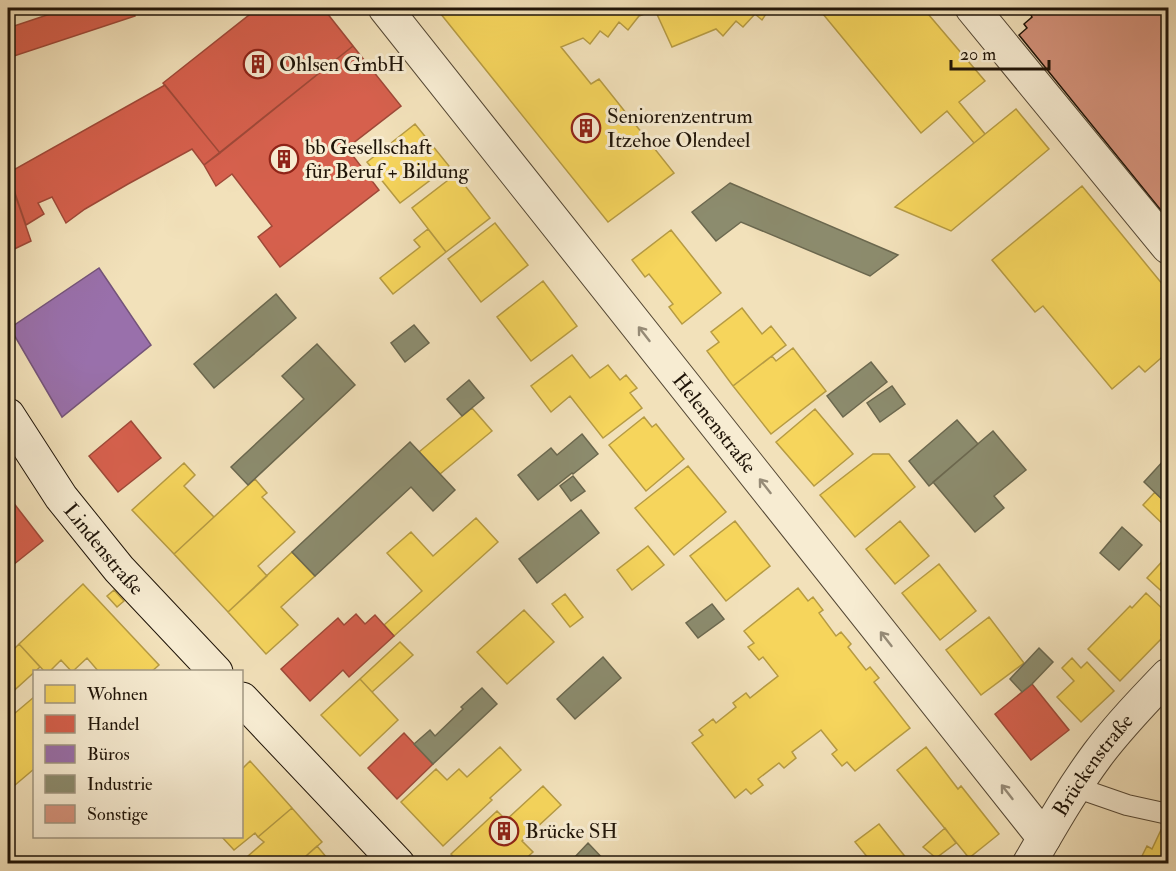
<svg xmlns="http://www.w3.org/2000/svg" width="1176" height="871" font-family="'IM FELL Double Pica',serif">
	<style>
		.homes { fill: #f6d55c; stroke: #b69b43; stroke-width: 1.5 }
		.shops { fill: #d6604d; stroke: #9f4938; stroke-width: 1.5 }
		.offices { fill: #9970ab; stroke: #74547a; stroke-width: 1.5 }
		.industry { fill: #8c8c6e; stroke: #6b684f; stroke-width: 1.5 }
		.building { fill: #d5937c; stroke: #1f1408; stroke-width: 1.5 }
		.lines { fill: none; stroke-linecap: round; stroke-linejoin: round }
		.service-casing { stroke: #544734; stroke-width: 22 }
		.minor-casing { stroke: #544734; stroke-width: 35 }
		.tertiary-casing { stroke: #544734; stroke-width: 35 }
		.secondary-casing { stroke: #1f1408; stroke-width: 35 }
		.service { stroke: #f7ecd2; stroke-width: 20 }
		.minor { stroke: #f7ecd2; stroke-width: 33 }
		.tertiary { stroke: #f7ecd2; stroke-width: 33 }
		.secondary { stroke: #f7ecd2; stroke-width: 33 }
		.oneway { stroke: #968b77 }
		.labels { text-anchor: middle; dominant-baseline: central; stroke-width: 6; stroke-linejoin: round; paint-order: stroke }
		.poi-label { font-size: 21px; fill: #1f1408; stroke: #f7ecd2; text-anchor: start }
		.street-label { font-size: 21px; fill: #1f1408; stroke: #f7ecd2 }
	</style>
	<rect width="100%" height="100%" fill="#f2e1ba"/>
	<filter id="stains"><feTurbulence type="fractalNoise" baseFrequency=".00333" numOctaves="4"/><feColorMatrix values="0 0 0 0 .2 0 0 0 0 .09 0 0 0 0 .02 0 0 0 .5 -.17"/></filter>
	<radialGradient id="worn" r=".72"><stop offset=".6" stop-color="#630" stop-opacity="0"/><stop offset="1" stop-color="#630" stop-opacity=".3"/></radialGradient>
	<path class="homes" d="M436,8H770L762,20L755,14L743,27L736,21L723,36L716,29L672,47L655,10L639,16L628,30L619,22L608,37L600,31L590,44L583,38L561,47L591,84L599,79L674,173L608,222Z
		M818,8H923L985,81L959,102L985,134L974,143L947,111L921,133Z
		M1016,109L1049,149L951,231L895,207Z
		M415,124L449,166L400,203L367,162Z
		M456,174L490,218L446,252L412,208Z
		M1082,186L1168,291V352L1145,372L1139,366L1112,389L1043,306L1035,312L992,260Z
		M495,223L528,265L481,302L448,259Z
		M428,229L446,252L393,294L380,278L420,247L414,240Z
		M671,230L721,293L682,324L669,307L673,304L649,274L645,277L632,260Z
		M543,281L577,326L531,361L497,317Z
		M742,308L762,334L771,326L786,345L733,386L707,351L719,342L711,332Z
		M793,348L826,391L771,434L733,386L772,356L776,361Z
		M572,355L590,378L608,365L620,380L626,375L637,388L630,393L642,408L603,438L570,396L551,412L531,386Z
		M472,408L492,431L440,474L419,452Z
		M815,409L853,454L814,486L776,442Z
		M644,417L652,427L656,424L684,459L646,491L609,445Z
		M873,454H889L915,487L855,537L820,495Z
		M184,463L195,475L184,486L214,517L174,554L132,510Z
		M688,466L726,512L674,555L635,508Z
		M255,479L267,493L262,497L295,532L258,566L267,576L228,612L174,554Z
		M1155,492L1168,505V529L1143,505Z
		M476,518L498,542L394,636L384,625L422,591L387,553L411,532L433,556Z
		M735,521L770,566L726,601L690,556Z
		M900,521L929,556L895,584L866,549Z
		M648,546L664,565L632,590L617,570Z
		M292,552L315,576L281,607L298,625L266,654L228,612Z
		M1168,555V597L1147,578Z
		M939,564L976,611L940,640L902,593Z
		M83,584L159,665L151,672H99L87,658L72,672L61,660L49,672H45L19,644Z
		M798,588L808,601L813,597L823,610L819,613L836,636L841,632L851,644L848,647L866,670L870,667L879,678L874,682L910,728L855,771L847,762L842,766L832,754L837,750L821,730L792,752L796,758L784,768L779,763L758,779L763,785L751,794L746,789L735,798L692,743L703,735L699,730L713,719L716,723L736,707L733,703L746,693L750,698L778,676L763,657L759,660L748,647L754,643L744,631Z
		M114,590L124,601L117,607L107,596Z
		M1146,593L1168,614V627L1161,635L1163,637L1120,681L1088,649L1130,606L1132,608Z
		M565,594L583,617L570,627L552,604Z
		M524,610L554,642L507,684L477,652Z
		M989,617L1024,663L981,695L946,650Z
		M400,642L413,655L372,692L360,679Z
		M19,644L40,667L8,696V655Z
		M1072,658L1081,668L1087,662L1114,691L1081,722L1057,697L1074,681L1062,668Z
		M360,679L398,720L360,756L321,715Z
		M34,697V769L8,791V719Z
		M500,747L521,770L490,798L492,800L443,846L401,802L436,769L447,780L459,769L467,777Z
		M926,747L958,789L961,786L999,834L969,858L897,770Z
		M250,761L292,808L258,837L255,833L234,850L221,836H242V769Z
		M543,786L561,805L522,841L533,852L520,864H460L451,854L497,811L506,820Z
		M292,808L322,842L297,864H255L248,856L264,842L258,837Z
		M879,824L907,859L902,864H873L855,842Z
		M945,828L956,843L936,858L923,847Z
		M1161,830L1168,833V864H1138L1147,846L1152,849Z
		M317,846L332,864H297Z
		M933,856L936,858L943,864H927Z"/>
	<path class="shops" d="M68,8H133L135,16L8,58V28Z
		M258,8H323L353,46L220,153L163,83Z
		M353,46L401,106L347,148L379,190L280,267L258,237L272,226L232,174L216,186L204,165Z
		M165,85L220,153L204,165L192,149L128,184L85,209L66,223L52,197L38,203L44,214L26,225L8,173Z
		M8,174L31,241L8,252Z
		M131,421L161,458L118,492L89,456Z
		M9,497L43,541L8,569V498Z
		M356,614L365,624L375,615L394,636L349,677L343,670L310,701L281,669L338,618L344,625Z
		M1032,684L1069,730L1031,760L995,714Z
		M404,733L433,764L397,799L368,768Z"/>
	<path class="offices" d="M99,268L151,345L62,417L10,328Z"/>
	<path class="industry" d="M730,183L898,255L870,276L741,222L716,241L692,212Z
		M276,294L296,318L214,388L194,364Z
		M414,325L429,343L405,362L391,343Z
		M317,344L355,385L248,485L231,467L304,399L282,376Z
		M871,362L887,382L843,417L827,396Z
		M469,380L484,398L462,416L447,399Z
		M892,386L905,404L880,422L867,403Z
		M957,420L978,444L929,486L909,461Z
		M993,431L1026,470L994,496L1004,508L975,532L933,482Z
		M582,434L598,454L573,474L572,473L538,500L518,475L551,448L557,455Z
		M410,442L455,490L433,511L411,487L315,576L292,552Z
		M1165,459L1168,462V505L1144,482Z
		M573,476L585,491L571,501L560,486Z
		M581,510L599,533L537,583L519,559Z
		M1122,527L1142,545L1119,570L1100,553Z
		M712,604L724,619L698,638L686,623Z
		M1039,648L1053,662L1032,684L1022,692L1010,679Z
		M603,657L621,678L575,719L557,699Z
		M482,688L497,704L433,764L414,744L430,730L435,736L463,709L461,707Z
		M588,843L608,864H578L573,859Z"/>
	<path class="building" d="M1027,8H1156L1168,23V219L1019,35L1027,28L1024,24L1032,17Z"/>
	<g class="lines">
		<g class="service-casing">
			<path id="service" d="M1075,787L1127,805L1168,814"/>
		</g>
		<g class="minor-casing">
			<g id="minor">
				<path id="s1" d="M385,8L1044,838"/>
				<path d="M972,8L1168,247"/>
			</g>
		</g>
		<g class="tertiary-casing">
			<g id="tertiary">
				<path id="s2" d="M1029,864C1051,826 1072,789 1098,754C1119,726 1144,700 1168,675"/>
			</g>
		</g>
		<g class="secondary-casing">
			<g id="secondary">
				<path id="s3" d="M8,415L61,497L119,569L216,672"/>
				<path d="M242,699L398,864"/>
			</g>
		</g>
		<use href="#service" class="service"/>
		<use href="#minor" class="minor"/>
		<use href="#tertiary" class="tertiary"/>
		<use href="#secondary" class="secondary"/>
	</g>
	<defs><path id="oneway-shaft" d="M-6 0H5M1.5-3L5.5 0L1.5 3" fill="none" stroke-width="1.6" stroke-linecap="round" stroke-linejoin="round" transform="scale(1.5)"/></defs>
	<g class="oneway">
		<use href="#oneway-shaft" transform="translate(644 334) rotate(-128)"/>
		<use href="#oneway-shaft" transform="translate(765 486) rotate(-128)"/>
		<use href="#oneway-shaft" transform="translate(886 639) rotate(-128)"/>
		<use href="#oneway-shaft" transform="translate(1007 792) rotate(-128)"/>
	</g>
	<defs>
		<g id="building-ring" transform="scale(1.5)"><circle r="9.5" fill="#f7ecd2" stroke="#8f2418" stroke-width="1.5"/><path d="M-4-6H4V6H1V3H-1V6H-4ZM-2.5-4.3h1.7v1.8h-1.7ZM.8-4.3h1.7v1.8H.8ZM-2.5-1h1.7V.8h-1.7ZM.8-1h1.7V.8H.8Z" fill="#8f2418"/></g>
	</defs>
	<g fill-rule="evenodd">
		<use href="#building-ring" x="258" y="64"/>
		<use href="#building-ring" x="586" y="128"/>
		<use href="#building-ring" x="284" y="159"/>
		<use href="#building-ring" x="504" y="831"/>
	</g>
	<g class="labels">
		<g class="poi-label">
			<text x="279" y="64">Ohlsen GmbH</text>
			<text x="607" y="116">Seniorenzentrum<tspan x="607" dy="24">Itzehoe Olendeel</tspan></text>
			<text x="305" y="147">bb Gesellschaft<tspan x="305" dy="24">für Beruf + Bildung</tspan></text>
			<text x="525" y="831">Brücke SH</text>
		</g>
		<g class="street-label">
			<text stroke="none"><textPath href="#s1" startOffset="530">Helenenstraße</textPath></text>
			<text stroke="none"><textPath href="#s3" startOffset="165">Lindenstraße</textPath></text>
			<text stroke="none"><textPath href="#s2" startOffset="118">Brückenstraße</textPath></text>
		</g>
	</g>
	<rect width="1176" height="871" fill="none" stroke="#f2e1ba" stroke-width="30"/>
	<rect x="9" y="9" width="1158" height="853" fill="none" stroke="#1f1408" stroke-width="3"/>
	<rect x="15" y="15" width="1146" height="841" fill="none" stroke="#1f1408" stroke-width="1.5"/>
	<rect x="33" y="670" width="210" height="168" fill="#f7ecd2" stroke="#a19681" stroke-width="1.5"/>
	<rect x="45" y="685" width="30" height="18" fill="#f6d55c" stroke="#a19681" stroke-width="1.5"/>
	<text x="87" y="700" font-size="18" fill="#1f1408">Wohnen</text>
	<rect x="45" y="715" width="30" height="18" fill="#d6604d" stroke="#a19681" stroke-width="1.5"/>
	<text x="87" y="730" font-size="18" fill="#1f1408">Handel</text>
	<rect x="45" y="745" width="30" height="18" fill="#9970ab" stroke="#a19681" stroke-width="1.5"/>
	<text x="87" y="760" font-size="18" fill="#1f1408">Büros</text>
	<rect x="45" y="775" width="30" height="18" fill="#8c8c6e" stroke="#a19681" stroke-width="1.5"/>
	<text x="87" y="790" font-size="18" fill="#1f1408">Industrie</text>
	<rect x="45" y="805" width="30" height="18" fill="#d5937c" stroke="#a19681" stroke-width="1.5"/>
	<text x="87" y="820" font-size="18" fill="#1f1408">Sonstige</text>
	<path d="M951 60v9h98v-9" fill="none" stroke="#1f1408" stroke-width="3"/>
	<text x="960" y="60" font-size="18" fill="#1f1408" stroke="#f7ecd2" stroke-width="4.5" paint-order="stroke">20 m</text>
	<rect width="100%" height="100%" filter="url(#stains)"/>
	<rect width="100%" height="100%" fill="url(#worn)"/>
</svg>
